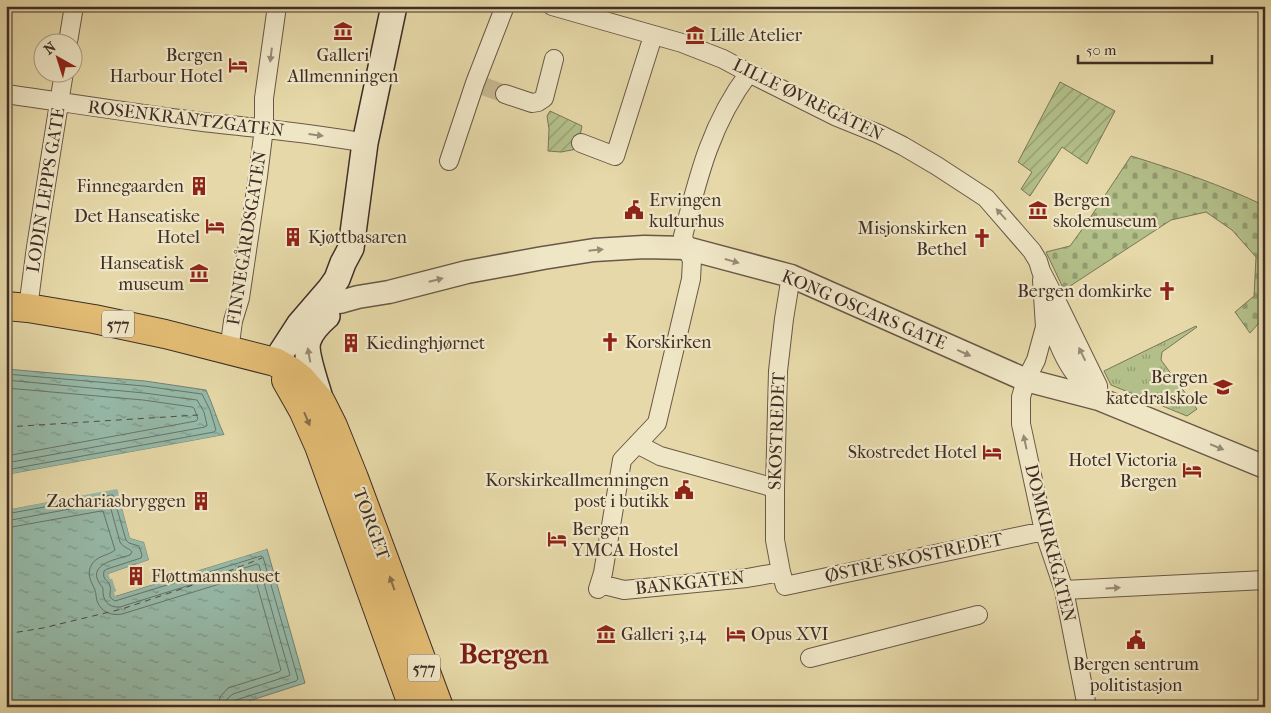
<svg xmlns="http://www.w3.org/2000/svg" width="1271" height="713" font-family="'IM FELL French Canon',serif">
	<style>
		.grass { fill: url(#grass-tufts); stroke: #797658 }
		.cemetery { fill: url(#cemetery-stones); stroke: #797658 }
		.garden { fill: url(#garden-furrows); stroke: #797658 }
		.water { fill: url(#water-ripples); stroke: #738275 }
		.pier { fill: #e6d8a8 }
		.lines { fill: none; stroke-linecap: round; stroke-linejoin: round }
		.shore { stroke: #6a7468; stroke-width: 1 }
		.ferry { stroke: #504a41; stroke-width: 1; stroke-dasharray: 6 5; stroke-linecap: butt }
		.minor-tunnel { stroke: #c5b68e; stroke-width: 18; stroke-dasharray: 18 9; stroke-linecap: butt }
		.minor-casing { stroke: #695847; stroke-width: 20 }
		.tertiary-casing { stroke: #695847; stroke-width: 25 }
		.secondary-casing { stroke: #3f2e27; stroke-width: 28 }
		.primary-casing { stroke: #3f2e27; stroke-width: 30 }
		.minor { stroke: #efe6c6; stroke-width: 18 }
		.tertiary { stroke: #efe6c6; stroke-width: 22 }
		.secondary { stroke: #efe6c6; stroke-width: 25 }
		.primary { stroke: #e3bc74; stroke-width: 28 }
		.oneway { fill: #978a76 }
		.oneway2 { fill: #896e4a }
		.labels { text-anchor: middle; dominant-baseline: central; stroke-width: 4.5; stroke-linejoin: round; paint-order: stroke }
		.shield { fill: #efe6c6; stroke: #746557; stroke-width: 1 }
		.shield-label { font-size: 16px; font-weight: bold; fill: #3f2e27 }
		.poi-label { font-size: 18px; fill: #3f2e27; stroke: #efe6c6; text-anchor: end }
		.street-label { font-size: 18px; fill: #3f2e27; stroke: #efe6c6 }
		.town-label { font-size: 28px; font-weight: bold; fill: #7a1f14; stroke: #efe6c6 }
	</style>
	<defs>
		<pattern id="grass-tufts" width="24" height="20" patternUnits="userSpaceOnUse" patternTransform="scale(1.25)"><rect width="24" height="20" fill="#b3bf89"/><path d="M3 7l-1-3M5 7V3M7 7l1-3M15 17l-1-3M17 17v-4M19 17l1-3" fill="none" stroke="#939c70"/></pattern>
		<pattern id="cemetery-stones" width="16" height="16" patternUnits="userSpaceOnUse" patternTransform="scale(1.25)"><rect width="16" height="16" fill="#b3bf89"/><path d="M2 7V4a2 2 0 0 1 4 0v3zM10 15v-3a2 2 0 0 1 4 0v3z" fill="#939c70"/></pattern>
		<pattern id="garden-furrows" width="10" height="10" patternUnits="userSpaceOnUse" patternTransform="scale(1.25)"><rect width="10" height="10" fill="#b3bf89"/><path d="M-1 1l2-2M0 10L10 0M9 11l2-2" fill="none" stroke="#939c70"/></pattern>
		<pattern id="water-ripples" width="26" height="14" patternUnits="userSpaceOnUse" patternTransform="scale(1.25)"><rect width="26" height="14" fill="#96baa9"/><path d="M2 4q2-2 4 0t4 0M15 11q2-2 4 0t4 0" fill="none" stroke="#7c988a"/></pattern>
	</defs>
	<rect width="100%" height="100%" fill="#e6d8a8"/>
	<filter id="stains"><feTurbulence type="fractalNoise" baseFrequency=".004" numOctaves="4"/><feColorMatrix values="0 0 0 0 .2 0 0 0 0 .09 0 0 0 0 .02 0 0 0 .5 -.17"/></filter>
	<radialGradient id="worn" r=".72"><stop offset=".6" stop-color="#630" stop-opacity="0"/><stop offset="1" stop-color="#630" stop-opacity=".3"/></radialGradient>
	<path class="grass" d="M1196,326L1197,327L1162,352L1161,360L1197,409L1187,416L1111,385L1104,371Z"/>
	<path class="cemetery" d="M1131,156C1176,170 1222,185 1265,206V316L1250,333L1235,312L1254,296L1256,257L1232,230L1206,212L1171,220L1064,290L1046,252L1070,246L1086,224Z"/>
	<path class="garden" d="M1060,82L1115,111L1087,164L1062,147L1030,196L1021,189L1032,172L1018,162Z
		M550,111L582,126L577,149L561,152L548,151L549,129L547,116Z"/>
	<path class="water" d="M6,369L145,381L206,390C213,405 217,420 224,435L6,475Z
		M117,488L130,538L144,542L149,560L108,574C114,580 117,588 116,596L267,549L305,683L230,707H6V510Z"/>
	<path class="pier" d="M224,435V438L6,477V475Z
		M117,486L119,488L132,536L145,541L152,560L150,563L111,575L115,577L119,593L264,548L267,549L115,596L114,592L116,591L112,579H110L108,574L149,560L144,542L130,538L117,489L6,510V507Z"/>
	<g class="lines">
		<path class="shore" d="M6,374L144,386L202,394L210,410L216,430L214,432L6,470
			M6,380L144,393L197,400L204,412L207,425L205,427L6,463
			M6,388L143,400L192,407L194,408L198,419L196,421L6,456
			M6,514L111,495H113L126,540L129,543L139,546L142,555L141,558L107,569L104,571C102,581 108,579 110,586C112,594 106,596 115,601L261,556L263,557L298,679L296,681L236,700L233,702L232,707
			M6,521L107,502H109L120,542C123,548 130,548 132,552L130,555C114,560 83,565 103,588C102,600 108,608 120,607L257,564L259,565L290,675L288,676L233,694L227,699L226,707
			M6,528L101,511H103L115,550C108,556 98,555 92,564C86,574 91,581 95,590C96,593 96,597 97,601C101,612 111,616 122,614L252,574H254L281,670L279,672L228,688L220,697L218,707"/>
		<path class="ferry" d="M6,427L198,415
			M6,634L43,628L122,609L196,584L262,558"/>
		<path class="minor-tunnel" d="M483,86L505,94"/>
		<g class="minor-casing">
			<path id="minor" d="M552,6L682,43L723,59L749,73L837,117L879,134L903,146L937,166L986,198L1032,251L1038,261L1041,271L1056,300L1098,386L1099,399
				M68,42L74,6
				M6,94C69,103 132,113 195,121C252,128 309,132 365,143
				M505,94L532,103L538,102L544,98L554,59
				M581,143L615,156L653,36
				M449,161L475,83L505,6
				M791,276L784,319L778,371L775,488V540L781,572L785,586L1044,531
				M1042,280L1045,327L1036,360L1026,380L1021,397V424L1044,531L1064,590L1087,707
				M28,308L36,247L64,72
				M1048,314C1054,334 1063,359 1076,375C1082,383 1091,390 1098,398
				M229,351L233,321L240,298L258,176L264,128V98L277,6
				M637,444L660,456L775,488
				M600,584L624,590L747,578L781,572
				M598,589L603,573L622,460L657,423L691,279L692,260L686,248L683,236C698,177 711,123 749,73
				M1064,590L1265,580
				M810,658L978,615"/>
		</g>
		<g class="tertiary-casing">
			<path id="tertiary" d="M340,302L358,297L389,292L467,272L543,258L594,250L644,247L686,248L791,276L1026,380L1099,399L1265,467"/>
		</g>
		<g class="secondary-casing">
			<path id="secondary" d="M275,362L299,325L330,289L337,279L343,263L351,248L365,143L394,6
				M321,402C318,389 304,353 308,341C311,331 319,323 327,316"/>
		</g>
		<g class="primary-casing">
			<path id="primary" d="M6,306L28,308L94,319L165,334L275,362L291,371L301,379L321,402L333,426L354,478L439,707
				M286,380L303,410L319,446L413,707"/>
		</g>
		<use href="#minor" class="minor"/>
		<use href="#tertiary" class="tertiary"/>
		<use href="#secondary" class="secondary"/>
		<use href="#primary" class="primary"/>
	</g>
	<defs><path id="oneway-solid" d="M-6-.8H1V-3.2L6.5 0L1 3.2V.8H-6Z" transform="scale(1.25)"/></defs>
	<g class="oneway">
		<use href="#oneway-solid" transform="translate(271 55) rotate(97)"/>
		<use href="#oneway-solid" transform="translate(316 135) rotate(7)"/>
		<use href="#oneway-solid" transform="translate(1001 214) rotate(-132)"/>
		<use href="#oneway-solid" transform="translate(596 250) rotate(-6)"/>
		<use href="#oneway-solid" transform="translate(732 261) rotate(16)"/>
		<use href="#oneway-solid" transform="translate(436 280) rotate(-14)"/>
		<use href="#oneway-solid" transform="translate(964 353) rotate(24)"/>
		<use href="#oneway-solid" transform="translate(1082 354) rotate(-116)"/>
		<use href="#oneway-solid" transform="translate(309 355) rotate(-100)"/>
		<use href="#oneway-solid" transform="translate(1025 442) rotate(-102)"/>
		<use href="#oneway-solid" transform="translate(1217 447) rotate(22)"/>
		<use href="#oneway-solid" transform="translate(1113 588) rotate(-3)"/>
	</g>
	<g class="oneway2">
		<use href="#oneway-solid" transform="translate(307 419) rotate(67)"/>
		<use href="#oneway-solid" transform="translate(392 583) rotate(-110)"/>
	</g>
	<defs>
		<g id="museum-bare" transform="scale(1.5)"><path d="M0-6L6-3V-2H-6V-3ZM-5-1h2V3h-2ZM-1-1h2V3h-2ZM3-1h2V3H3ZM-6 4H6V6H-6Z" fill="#8f2418" stroke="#efe6c6" stroke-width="2.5" paint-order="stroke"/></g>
		<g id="hotel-bare" transform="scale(1.5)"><path d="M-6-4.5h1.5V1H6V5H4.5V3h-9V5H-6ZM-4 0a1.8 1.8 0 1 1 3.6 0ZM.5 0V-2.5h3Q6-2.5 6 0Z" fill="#8f2418" stroke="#efe6c6" stroke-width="2.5" paint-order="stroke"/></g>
		<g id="building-bare" transform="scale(1.5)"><path d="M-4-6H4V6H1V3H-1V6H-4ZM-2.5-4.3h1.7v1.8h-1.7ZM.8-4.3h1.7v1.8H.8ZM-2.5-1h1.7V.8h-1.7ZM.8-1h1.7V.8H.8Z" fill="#8f2418" stroke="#efe6c6" stroke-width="2.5" paint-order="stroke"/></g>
		<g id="civic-bare" transform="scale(1.5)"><path d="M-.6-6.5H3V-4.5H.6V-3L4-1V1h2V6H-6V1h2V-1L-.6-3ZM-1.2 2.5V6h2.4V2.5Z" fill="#8f2418" stroke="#efe6c6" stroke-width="2.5" paint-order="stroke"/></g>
		<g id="church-bare" transform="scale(1.5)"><path d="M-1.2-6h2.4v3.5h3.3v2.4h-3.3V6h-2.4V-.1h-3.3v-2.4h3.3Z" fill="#8f2418" stroke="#efe6c6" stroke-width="2.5" paint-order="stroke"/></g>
		<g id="school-bare" transform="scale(1.5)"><path d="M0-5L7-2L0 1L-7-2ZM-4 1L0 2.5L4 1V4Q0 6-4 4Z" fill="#8f2418" stroke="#efe6c6" stroke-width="2.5" paint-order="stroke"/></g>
	</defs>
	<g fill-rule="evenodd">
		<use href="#museum-bare" x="343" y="31"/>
		<use href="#museum-bare" x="695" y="35"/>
		<use href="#hotel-bare" x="238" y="65"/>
		<use href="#building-bare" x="199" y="186"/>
		<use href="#civic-bare" x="634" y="210"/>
		<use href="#museum-bare" x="1038" y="210"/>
		<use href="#hotel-bare" x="215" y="226"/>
		<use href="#building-bare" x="293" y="237"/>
		<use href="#church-bare" x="982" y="238"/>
		<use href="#museum-bare" x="199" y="273"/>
		<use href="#church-bare" x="1167" y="291"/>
		<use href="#church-bare" x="610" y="342"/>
		<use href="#building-bare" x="351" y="343"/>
		<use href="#school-bare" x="1223" y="387"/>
		<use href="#hotel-bare" x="992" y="452"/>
		<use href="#hotel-bare" x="1192" y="470"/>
		<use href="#civic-bare" x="684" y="490"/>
		<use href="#building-bare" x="201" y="501"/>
		<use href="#hotel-bare" x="557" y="539"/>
		<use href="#building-bare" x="136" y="576"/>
		<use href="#museum-bare" x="606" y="634"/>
		<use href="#hotel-bare" x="736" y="634"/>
		<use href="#civic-bare" x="1136" y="640"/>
	</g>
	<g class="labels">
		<g class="shield">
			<rect x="102" y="310.5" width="32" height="27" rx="4"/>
			<rect x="408" y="654.5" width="32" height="27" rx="4"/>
		</g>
		<g class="shield-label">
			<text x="118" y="324">577</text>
			<text x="424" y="668">577</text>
		</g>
		<g class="poi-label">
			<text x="710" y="35" text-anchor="start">Lille Atelier</text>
			<text x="223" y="55">Bergen<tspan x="223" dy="21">Harbour Hotel</tspan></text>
			<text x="343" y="55" text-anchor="middle">Galleri<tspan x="343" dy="21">Allmenningen</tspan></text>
			<text x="184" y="186">Finnegaarden</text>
			<text x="649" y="200" text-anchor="start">Ervingen<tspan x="649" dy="21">kulturhus</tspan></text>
			<text x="1053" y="200" text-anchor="start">Bergen<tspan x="1053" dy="21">skolemuseum</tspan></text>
			<text x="200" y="216">Det Hanseatiske<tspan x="200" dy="21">Hotel</tspan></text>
			<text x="967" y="228">Misjonskirken<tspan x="967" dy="21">Bethel</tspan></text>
			<text x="308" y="237" text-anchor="start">Kjøttbasaren</text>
			<text x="184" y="263">Hanseatisk<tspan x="184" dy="21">museum</tspan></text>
			<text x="1152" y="291">Bergen domkirke</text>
			<text x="625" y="342" text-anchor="start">Korskirken</text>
			<text x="366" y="343" text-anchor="start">Kiedinghjørnet</text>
			<text x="1208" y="377">Bergen<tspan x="1208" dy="21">katedralskole</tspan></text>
			<text x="977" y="452">Skostredet Hotel</text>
			<text x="1177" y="460">Hotel Victoria<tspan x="1177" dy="21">Bergen</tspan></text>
			<text x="669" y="480">Korskirkeallmenningen<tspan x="669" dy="21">post i butikk</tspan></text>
			<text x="186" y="501">Zachariasbryggen</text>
			<text x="572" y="529" text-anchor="start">Bergen<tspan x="572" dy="21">YMCA Hostel</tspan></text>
			<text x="151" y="576" text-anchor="start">Fløttmannshuset</text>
			<text x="621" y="634" text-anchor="start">Galleri 3,14</text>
			<text x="751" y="634" text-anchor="start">Opus XVI</text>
			<text x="1136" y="664" text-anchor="middle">Bergen sentrum<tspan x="1136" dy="21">politistasjon</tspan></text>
		</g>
		<g class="street-label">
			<text transform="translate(808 100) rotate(26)">LILLE ØVREGATEN</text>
			<text transform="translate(186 119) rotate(7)">ROSENKRANTZGATEN</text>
			<text transform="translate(46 190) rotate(-81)">LODIN LEPPS GATE</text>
			<text transform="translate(247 238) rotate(-81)">FINNEGÅRDSGATEN</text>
			<text transform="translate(864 310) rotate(23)">KONG OSCARS GATE</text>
			<text transform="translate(777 431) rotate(-88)">SKOSTREDET</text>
			<text transform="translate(371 524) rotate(70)">TORGET</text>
			<text transform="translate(1050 543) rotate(76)">DOMKIRKEGATEN</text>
			<text transform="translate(914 558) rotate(-12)">ØSTRE SKOSTREDET</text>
			<text transform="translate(690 583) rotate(-6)">BANKGATEN</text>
		</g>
		<g class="town-label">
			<text x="504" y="653">Bergen</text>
		</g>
	</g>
	<rect width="1271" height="713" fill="none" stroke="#e6d8a8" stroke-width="25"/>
	<rect x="8" y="8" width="1256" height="698" fill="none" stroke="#3f2e27" stroke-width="2.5"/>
	<rect x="12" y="12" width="1246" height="688" fill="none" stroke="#3f2e27"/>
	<g transform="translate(58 58) rotate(321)"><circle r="24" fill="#efe6c6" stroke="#a99c86"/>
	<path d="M0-4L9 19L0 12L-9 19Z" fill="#8f2418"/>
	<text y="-8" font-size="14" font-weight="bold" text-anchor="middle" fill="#3f2e27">N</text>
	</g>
	<path d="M1078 55v8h134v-8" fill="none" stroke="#3f2e27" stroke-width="2.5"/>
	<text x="1086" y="55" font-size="15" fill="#3f2e27" stroke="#efe6c6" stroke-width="4" paint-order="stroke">50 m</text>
	<rect width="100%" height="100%" filter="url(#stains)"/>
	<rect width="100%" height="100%" fill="url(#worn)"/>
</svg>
